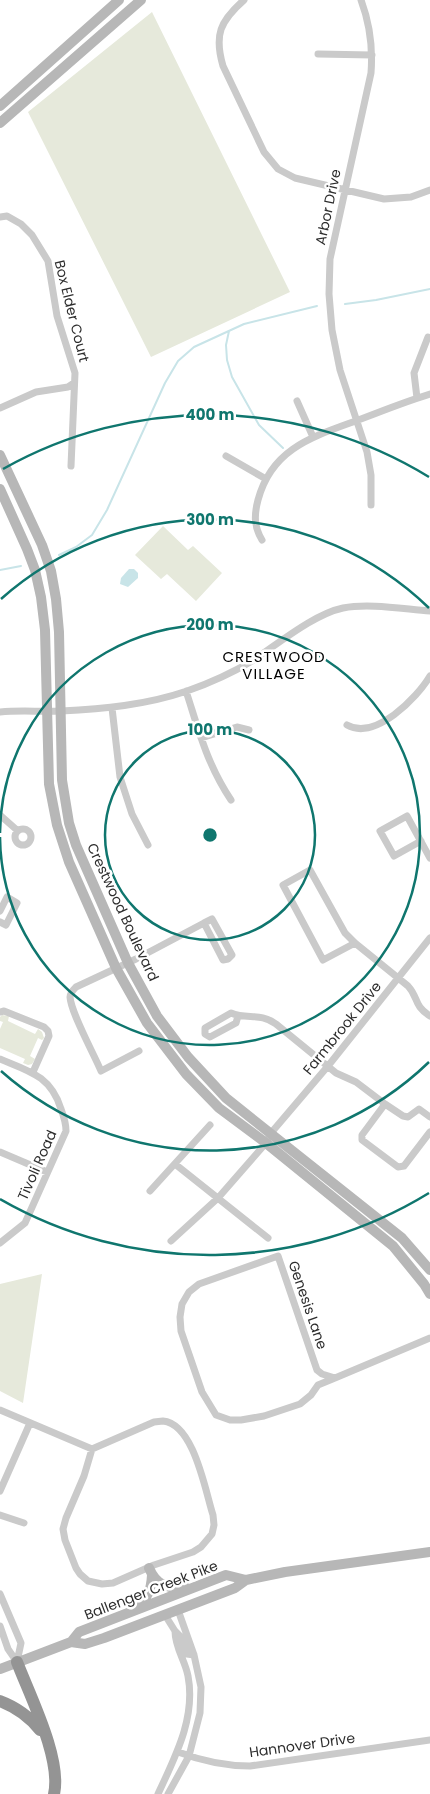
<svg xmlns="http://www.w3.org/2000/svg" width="430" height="1794" font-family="Poppins,sans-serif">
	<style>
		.green { fill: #e6e9db }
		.water { fill: #c8e4e8 }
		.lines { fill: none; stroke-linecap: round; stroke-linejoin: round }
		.stream { stroke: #c8e4e8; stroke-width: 2 }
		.street { stroke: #cacaca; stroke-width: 7 }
		.secondary { stroke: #b7b7b7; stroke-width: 10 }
		.highway { stroke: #949494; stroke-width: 12 }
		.ring { fill: none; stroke: #0f766e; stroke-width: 2.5 }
		.labels { text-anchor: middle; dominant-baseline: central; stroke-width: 5; stroke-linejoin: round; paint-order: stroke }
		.street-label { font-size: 14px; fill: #2d2d2d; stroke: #fff }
		.neighbourhood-label { font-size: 15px; letter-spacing: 1px; fill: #000; stroke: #fff }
		.centre { fill: #0f766e; stroke: #fff; stroke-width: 2.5 }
		.ring-label { font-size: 15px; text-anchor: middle; font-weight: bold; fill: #0f766e; stroke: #fff; stroke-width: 5; stroke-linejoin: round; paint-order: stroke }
	</style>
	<rect width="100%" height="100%" fill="#fff"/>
	<path class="green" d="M152,12L290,292L151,357L28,112Z
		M163,526L188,550L193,546L222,573L196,601L167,574L161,579L135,555Z
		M2,1015L9,1016L8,1021L35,1034L38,1029L42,1032L44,1038L42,1040L38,1038L30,1056L35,1059L32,1064L28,1065L23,1063L25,1059L0,1048V1029L3,1022L0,1021V1017Z
		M42,1274L23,1403L0,1391V1284Z"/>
	<path class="water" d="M129,569H134L138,573V578L128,587L120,584L121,578Z"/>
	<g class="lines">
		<path class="stream" d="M345,304L376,300L430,289
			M229,331L226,345L227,360L232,377L259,425L283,448
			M59,555L76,547L92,535L107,510L165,383L178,361L194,347L244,324L317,306
			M0,570L21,566"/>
		<path class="street" d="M244,0C220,21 214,35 223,66L264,152L278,169L295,178L384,199L411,197L430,190
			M361,0C370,24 373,47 371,73L330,259L329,294L332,330L340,370L367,452L371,475V505
			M318,54L372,55
			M0,217L7,216L21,224L32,235L48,261L57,316L75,373L71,466
			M417,398L414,373L428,337
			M297,401L313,437
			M0,408L36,392L68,387L74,383
			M226,456L266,479
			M262,540C254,527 254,515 258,500C272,447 315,436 361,419C384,410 407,401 430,394
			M186,691C199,731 207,764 231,800
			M112,708L120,777L132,814L148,845
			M0,712C20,710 40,712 61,711C103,709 146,705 187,691C210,683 232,673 252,661C278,644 314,614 343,608C369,603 403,609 430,611
			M347,725C375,741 417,698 430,676
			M201,738L237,727L249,730
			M0,815L18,831
			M15 837a8 8 0 1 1 16 0a8 8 0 1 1-16 0Z
			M421,841L394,856L380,831L407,816L430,858
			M0,911L7,897L17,903L6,925L0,922
			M355,943L323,960L283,885L310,870L345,933L355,943L408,986C419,998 413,1005 430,1016
			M0,1012L4,1011L44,1027L48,1031L49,1036L33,1072
			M238,1016L236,1023L210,1037L205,1034V1028L231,1013C247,1020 260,1012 276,1024L336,1073L356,1082L385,1104
			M139,1051L101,1071C94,1054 71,1013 70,997C70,993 73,990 76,987L136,959L204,923L212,919L232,955L228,959L223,960L204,923
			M0,1059C29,1071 51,1076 61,1109C64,1117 66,1123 66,1131L25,1223L0,1243
			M430,1117L419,1109L408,1117L403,1116L385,1104L362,1135V1140L398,1167L404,1166L430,1132
			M0,1152L47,1172
			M175,1164L268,1238
			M150,1191L210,1125
			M171,1241L218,1198L266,1143L271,1133L328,1066L430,938
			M278,1256L317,1370L322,1374L335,1378L318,1385L311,1395L300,1404L264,1416L241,1420H230L216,1415L202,1392L181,1331L180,1317L182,1304L189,1292L199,1284Z
			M335,1378L430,1338
			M0,1410L92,1449
			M163,1421C194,1424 205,1490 213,1515L214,1525L212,1534L201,1547L193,1552L154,1565L113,1583L102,1584L88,1581L80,1574L76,1568L65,1540L63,1529L66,1518L84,1476L92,1449L154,1422Z
			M0,1491L30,1423
			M0,1515L24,1523
			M0,1594L21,1643L17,1662
			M165,1615L175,1631L180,1636L187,1654L194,1655
			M0,1626L8,1649L17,1662
			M178,1752C202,1761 225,1766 250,1766L430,1740
			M158,1794C175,1757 196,1718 188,1676C185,1660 175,1648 175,1631
			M168,1794L189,1756L200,1713L201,1687L194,1655L178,1610"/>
		<path class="secondary" d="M0,106L119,0
			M0,123L141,0
			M0,455L42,545L51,571L56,599L59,632L62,780L69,823L76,845L128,963L157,1016L188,1057L226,1098L402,1238L430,1270
			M0,489L27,549L35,570L41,597L45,630L49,784L57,825L69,862L116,968L147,1023L186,1074L219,1108L266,1143L393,1246L424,1284L430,1294
			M149,1568C157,1587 168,1588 187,1588
			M135,1608C148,1597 151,1592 152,1575
			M71,1642L79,1632L226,1575L246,1580
			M0,1669L71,1642L85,1644L104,1638L235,1588L246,1580L285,1572L430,1552"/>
		<path class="highway" d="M17,1662C30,1696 62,1759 54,1794
			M0,1701C16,1707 29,1716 40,1730"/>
	</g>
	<g class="ring">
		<circle cx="210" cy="835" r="105"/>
		<path d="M0 833A210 210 0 1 1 0 837"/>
		<path d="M429 1062A315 315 0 0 1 1 1071M1 599A315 315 0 0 1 429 608"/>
		<path d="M429 1193A420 420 0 0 1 0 1199M3 469A420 420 0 0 1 429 477"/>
	</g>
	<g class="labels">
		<g class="street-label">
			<text transform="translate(328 207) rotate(-78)">Arbor Drive</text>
			<text transform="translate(72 311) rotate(76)">Box Elder Court</text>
			<text transform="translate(123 912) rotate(65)">Crestwood Boulevard</text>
			<text transform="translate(342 1028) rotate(-51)">Farmbrook Drive</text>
			<text transform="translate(37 1165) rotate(-66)">Tivoli Road</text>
			<text transform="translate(308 1305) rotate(71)">Genesis Lane</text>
			<text transform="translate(151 1590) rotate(-21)">Ballenger Creek Pike</text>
			<text transform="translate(302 1745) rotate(-8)">Hannover Drive</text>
		</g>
		<g class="neighbourhood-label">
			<text x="274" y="656">CRESTWOOD<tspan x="274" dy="17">VILLAGE</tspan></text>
		</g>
	</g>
	<circle cx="210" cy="835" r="8" class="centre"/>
	<g class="ring-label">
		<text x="210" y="420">400 m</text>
		<text x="210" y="525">300 m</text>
		<text x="210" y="630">200 m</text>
		<text x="210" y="735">100 m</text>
	</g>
</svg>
